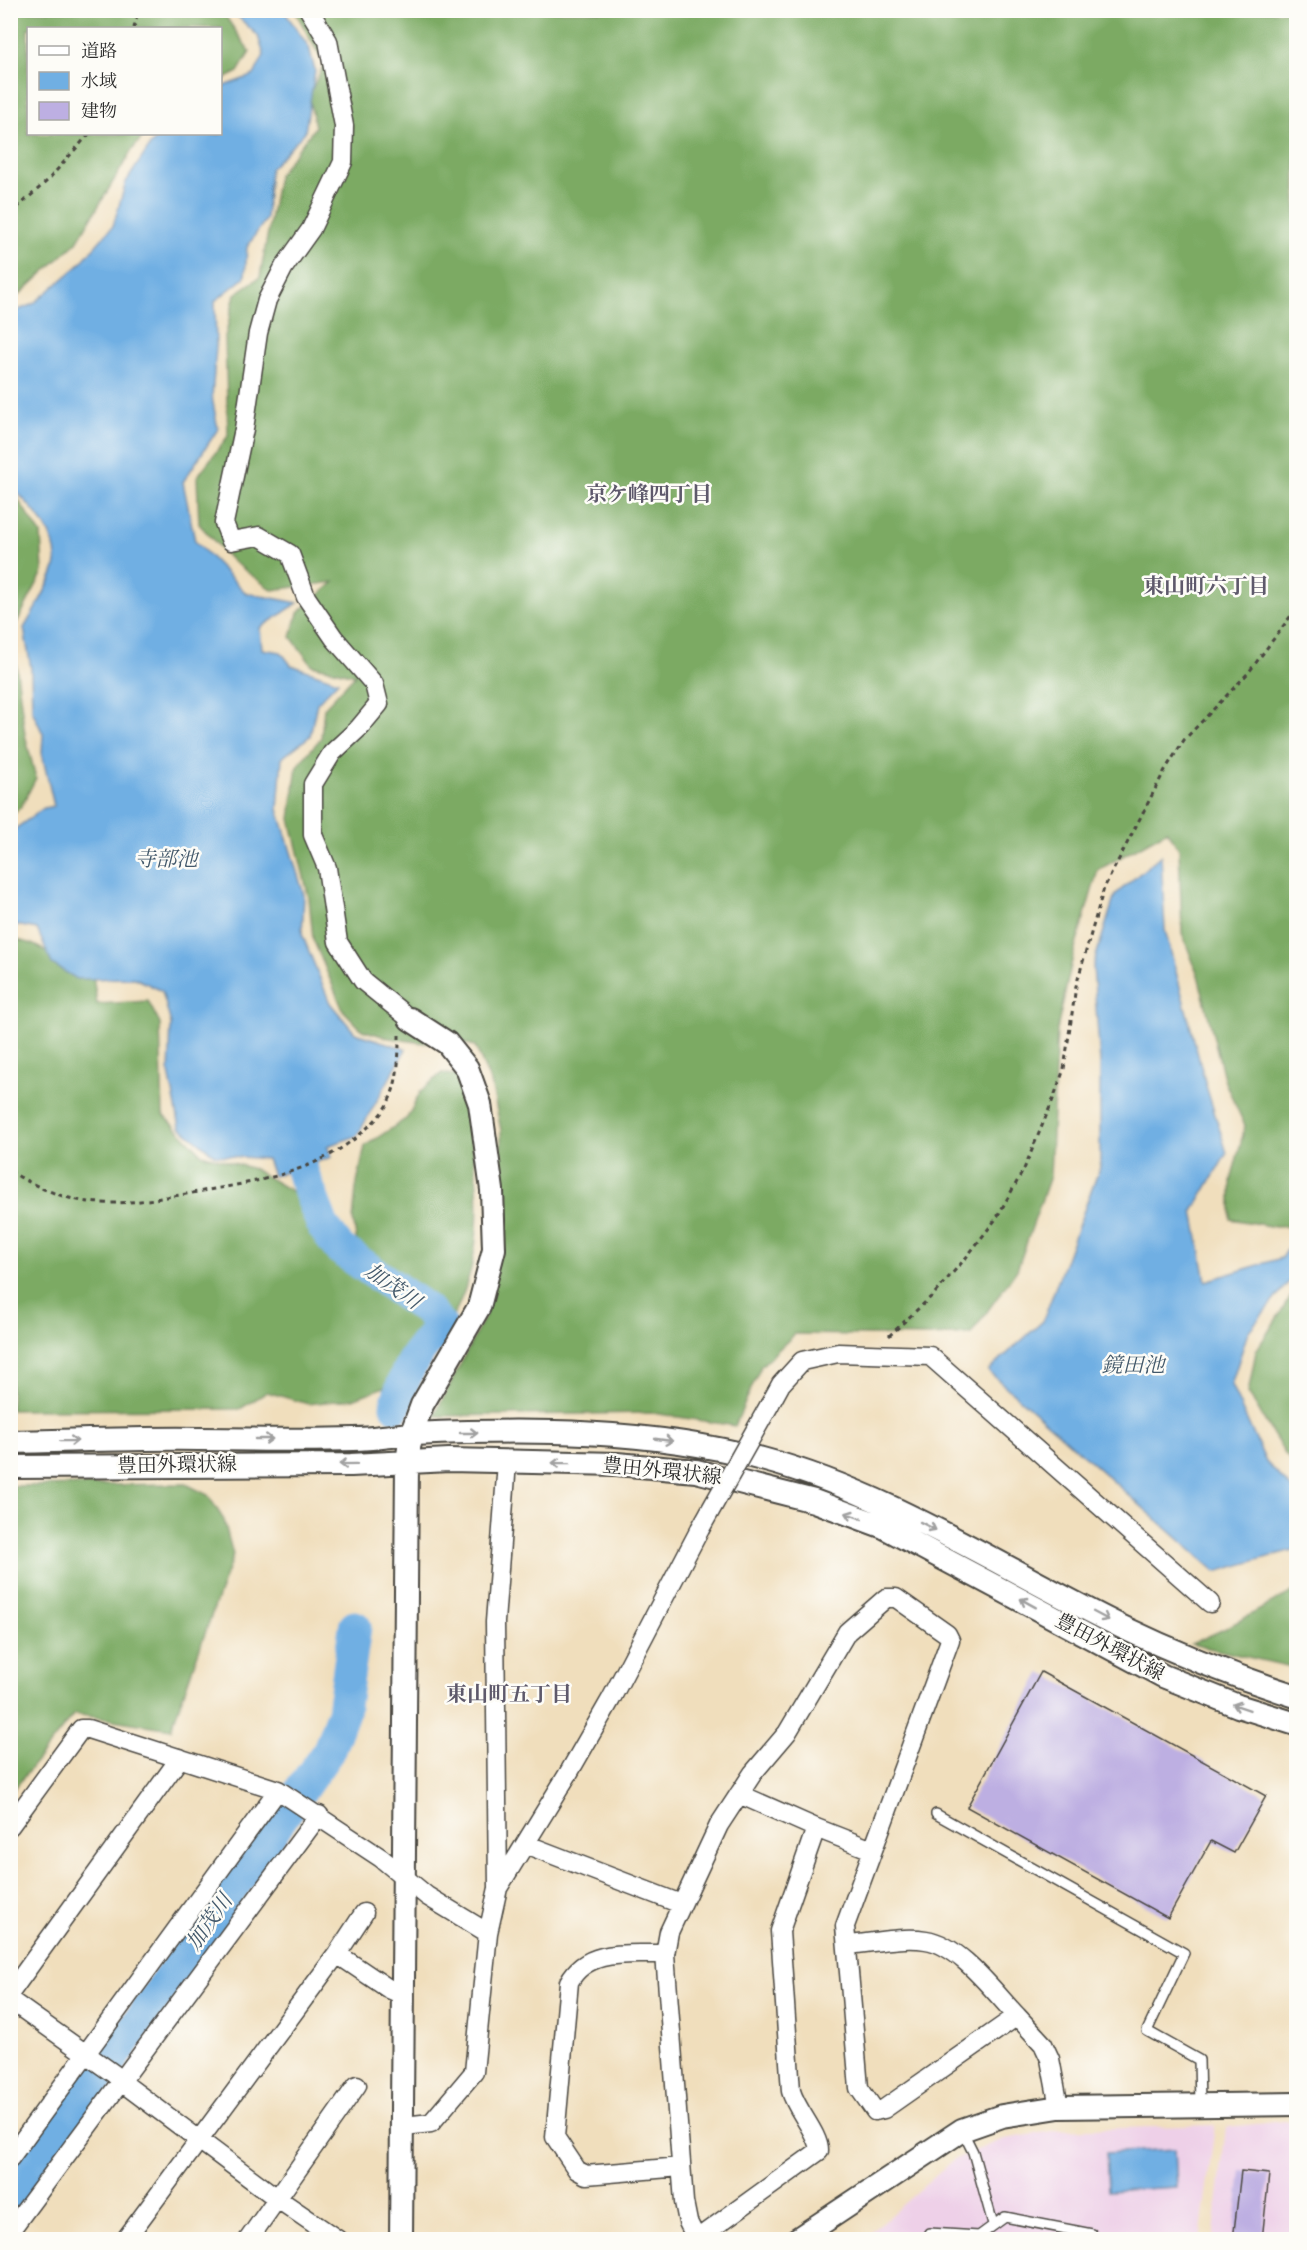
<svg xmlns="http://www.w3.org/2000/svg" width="1307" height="2250" font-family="'IM FELL French Canon','Noto Serif JP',serif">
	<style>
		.built { fill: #eed0e8 }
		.forest { fill: #7caa64; stroke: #546a48; stroke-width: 1.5 }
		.water { fill: #70afe3; stroke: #4e6d87; stroke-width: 1.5 }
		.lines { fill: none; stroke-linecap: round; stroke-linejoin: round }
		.river { stroke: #70afe3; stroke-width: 33 }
		.building { fill: #bdafe2 }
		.service-casing { stroke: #494641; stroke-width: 12 }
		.minor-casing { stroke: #494641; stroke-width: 21 }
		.tertiary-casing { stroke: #494641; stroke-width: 26 }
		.path { stroke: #494641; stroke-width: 3; stroke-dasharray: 4.5 4.5; stroke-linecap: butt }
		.service { stroke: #fff; stroke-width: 9 }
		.minor { stroke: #fff; stroke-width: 18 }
		.tertiary { stroke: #fff; stroke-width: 22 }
		.minor-bridge-casing { stroke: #494641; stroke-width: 21; stroke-linecap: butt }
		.minor-bridge { stroke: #fff; stroke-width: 18 }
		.oneway { stroke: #a0a0a0 }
		.labels { text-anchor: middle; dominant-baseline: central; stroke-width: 5; stroke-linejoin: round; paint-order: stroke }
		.street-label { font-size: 20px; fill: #2b2b2b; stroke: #fdfcf7 }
		.neighbourhood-label { font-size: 21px; font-weight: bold; fill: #5e596b; stroke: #fdfcf7 }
		.water-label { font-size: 21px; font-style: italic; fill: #43596b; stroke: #fdfcf7 }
	</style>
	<rect width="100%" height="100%" fill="#fdfcf7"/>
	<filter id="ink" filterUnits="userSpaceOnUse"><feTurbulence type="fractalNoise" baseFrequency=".0167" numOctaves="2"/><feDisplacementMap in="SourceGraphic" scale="12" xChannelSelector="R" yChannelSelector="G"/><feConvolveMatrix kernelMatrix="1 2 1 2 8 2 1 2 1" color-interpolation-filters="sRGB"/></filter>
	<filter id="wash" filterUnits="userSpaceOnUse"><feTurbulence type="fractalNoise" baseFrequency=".008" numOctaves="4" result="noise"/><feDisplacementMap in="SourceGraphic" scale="24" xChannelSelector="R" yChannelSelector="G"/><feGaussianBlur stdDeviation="1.35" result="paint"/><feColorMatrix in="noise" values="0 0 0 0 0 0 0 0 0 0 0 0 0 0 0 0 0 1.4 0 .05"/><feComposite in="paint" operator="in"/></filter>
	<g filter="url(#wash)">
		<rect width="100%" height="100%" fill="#f0debc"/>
		<path class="built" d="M1296,2120V2239L1213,2240L1226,2127Z
			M1215,2125L1200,2239L871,2240V2232L955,2159L1004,2139L1059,2130Z"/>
		<path class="forest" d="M10,11H222L250,52L238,72L221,81L220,28H28V134H145L132,150L77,242L19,295L11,298Z
			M295,11H1296V1226L1275,1227L1231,1219V1181L1245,1126L1225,1082L1198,975L1182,933L1179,849L1167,831L1098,870L1073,956L1057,1030L1050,1176L1017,1270L971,1334L929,1336L795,1334L761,1366L735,1426L653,1413L434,1416L485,1316L502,1238L501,1130L491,1083L475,1046L448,1039L424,1043L389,1038L362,1030L343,1010L313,939L309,898L290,819L297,766L321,738L324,708L355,675L312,665L291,637L298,613L334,582L272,590L232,561L199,524L197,477L228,436L225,337L235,294L260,277L278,175L315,127L309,96L324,64Z
			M10,494L17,498L41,534L43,572L12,632L25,735L36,778L21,807L11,815Z
			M10,938L32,944L93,975L97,1004L148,1001L160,1024L163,1114L202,1154L254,1169L293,1192L329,1253L363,1283L431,1327L387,1386L353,1399L308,1404L267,1392L240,1409L11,1410Z
			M442,1073L458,1076C478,1156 493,1247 450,1322L359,1254L353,1220L356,1188L365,1146L407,1118L421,1091Z
			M1296,1288V1466L1285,1454L1248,1393L1256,1351Z
			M186,1484L208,1495L224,1520L233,1555L171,1729L74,1714L11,1793V1486Z
			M1296,1590V1668L1191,1644L1224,1629Z"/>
		<path class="water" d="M232,11H284L309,47L315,71L305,132L270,169L266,219L247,247L245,277L215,301L216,348L212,397L218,429L183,482L195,541L246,593L298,603L260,628L262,649L281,652L291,665L338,681L317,703L310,736L282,758L278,809L304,895L302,934L330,1003L355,1033L406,1049L357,1136L327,1146L332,1157L273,1176L267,1159L215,1155L180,1127L169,1073L171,1024L162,991L135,978L77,979L52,964L37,929L10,924L11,832L44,808L54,806L42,754L43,734L32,710L31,669L24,628C32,614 56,576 56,561C57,531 29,505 11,486V313L33,304L78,266L113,226L126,182L151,144L164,134H220L221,87L254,75L264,55L258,36Z
			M1161,855L1165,930L1207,1089L1227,1153L1193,1211L1206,1281L1281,1258L1296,1235V1273L1248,1332L1231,1385L1266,1462L1296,1493V1549L1216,1572L988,1371L1043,1321L1100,1167V1063L1093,966L1115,895Z
			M1175,2149L1177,2187L1108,2191L1106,2153Z"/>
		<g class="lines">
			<path class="river" d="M300,1166L323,1226L339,1248L427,1310L441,1326C412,1358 408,1365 396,1406
				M10,2194L114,2057L329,1750L343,1712L355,1627"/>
		</g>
		<g id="blocks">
			<path class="building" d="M1041,1672L1266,1796L1234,1853L1211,1841L1168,1918L967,1807Z
				M1241,2171L1269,2174L1262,2240H1233Z"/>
		</g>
	</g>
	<g filter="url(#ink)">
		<use href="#blocks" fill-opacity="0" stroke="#494641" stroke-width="1.5"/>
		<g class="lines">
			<g class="service-casing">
				<path id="service" d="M936,1814L1184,1953L1147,2031L1199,2060L1200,2104
					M962,2130L973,2152L993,2224
					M925,2240L929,2233L979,2236L1005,2217L1092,2234V2240"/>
			</g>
			<g class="minor-casing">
				<path id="minor" d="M309,10L328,41L344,126L343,162L311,229L284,267L267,300L258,333L244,429L224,523L231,541L259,536L290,554L306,597L334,638L374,684L379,704L359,728L332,753L313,784V835L327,868L338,942L363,981L410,1019
					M770,1404L781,1384L802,1361L838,1353L930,1356L1210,1603
					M739,1794L816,1828
					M10,1826L81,1729H88L278,1790L381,1858L427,1896L488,1933
					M525,1844L681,1904
					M498,1888L568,1774L611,1699L700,1529
					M847,1945C872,1943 902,1936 926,1940C960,1945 994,1992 1017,2016
					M337,1954L389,1989L403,1995
					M665,1954C632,1955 587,1947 569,1982L555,2137L577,2170L586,2175L681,2167
					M10,1993L180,1758
					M10,2000L114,2074L123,2083L278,2199L338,2240
					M404,2126L431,2123L474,2072L488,1933L498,1888L495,1622L507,1462
					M10,2158L278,1790
					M10,2231L319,1815
					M697,2239L819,2151C819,2134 796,2110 791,2091L780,1931L816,1828L872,1850
					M125,2240L337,1954L364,1913
					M248,2240L357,2085
					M697,2240L688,2222L684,2202L665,1954L669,1932L719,1825L753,1773L787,1733L847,1632L886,1598H896L947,1634L950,1640L845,1926L859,2088L875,2111L884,2109L1017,2016L1043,2044L1050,2059L1059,2107"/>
			</g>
			<g class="tertiary-casing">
				<path id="tertiary" d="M10,1442C73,1441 136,1438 199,1439C251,1439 302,1441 354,1439C374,1439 394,1435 414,1434C529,1429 650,1429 762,1459C890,1493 1003,1569 1122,1627C1178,1654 1236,1677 1296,1696
					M10,1467L351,1465L449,1460L617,1464L696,1471L814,1501L884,1527L1163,1676L1238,1706L1296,1724
					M401,2240L407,1462L411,1435L422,1405L479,1307L494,1249L492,1190L480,1104L467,1068L447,1043L410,1019
					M796,2240L962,2130L1002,2116L1059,2107L1296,2104"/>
			</g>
			<path class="path" d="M134,28L138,10
				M10,214L47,181L89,134
				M10,1171C32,1185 57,1196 82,1201C116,1207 153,1199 186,1194C258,1181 326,1174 378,1117C398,1095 399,1064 399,1035
				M889,1336L934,1294L965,1259L996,1219L1024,1169L1052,1102L1064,1069L1076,986L1104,888L1165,770L1184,740L1249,672L1296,609"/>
			<use href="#service" class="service"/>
			<use href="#minor" class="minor"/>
			<use href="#tertiary" class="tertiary"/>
			<g class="minor-bridge-casing">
				<path id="minor-bridge" d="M700,1529L770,1404"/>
			</g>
			<use href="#minor-bridge" class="minor-bridge"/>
		</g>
		<defs><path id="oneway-shaft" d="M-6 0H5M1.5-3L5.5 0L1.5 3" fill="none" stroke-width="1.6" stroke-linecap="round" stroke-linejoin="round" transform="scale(1.5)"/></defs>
		<g class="oneway">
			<use href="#oneway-shaft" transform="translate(469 1433)"/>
			<use href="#oneway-shaft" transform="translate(264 1439)"/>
			<use href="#oneway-shaft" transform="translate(664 1440) rotate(8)"/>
			<use href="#oneway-shaft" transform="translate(69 1441) rotate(-1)"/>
			<use href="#oneway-shaft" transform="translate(561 1463) rotate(-179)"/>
			<use href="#oneway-shaft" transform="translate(348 1464) rotate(179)"/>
			<use href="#oneway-shaft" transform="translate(854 1516) rotate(-160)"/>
			<use href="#oneway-shaft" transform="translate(928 1526) rotate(27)"/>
			<use href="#oneway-shaft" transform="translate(1028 1603) rotate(-151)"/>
			<use href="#oneway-shaft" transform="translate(1101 1616) rotate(28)"/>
			<use href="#oneway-shaft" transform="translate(1241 1707) rotate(-161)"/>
		</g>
	</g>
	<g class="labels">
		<g class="street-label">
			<text transform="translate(177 1465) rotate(-1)">豊田外環状線</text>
			<text transform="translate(662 1471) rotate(6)">豊田外環状線</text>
			<text transform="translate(1110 1647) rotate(28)">豊田外環状線</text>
		</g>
		<g class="neighbourhood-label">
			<text x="649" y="494">京ケ峰四丁目</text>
			<text x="1206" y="586">東山町六丁目</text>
			<text x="509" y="1694">東山町五丁目</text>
		</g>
		<g class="water-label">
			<text x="166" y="859">寺部池</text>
			<text transform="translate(393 1286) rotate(35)">加茂川</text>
			<text x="1133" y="1365">鏡田池</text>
			<text transform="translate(209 1922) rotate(-55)">加茂川</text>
		</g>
	</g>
	<rect width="1307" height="2250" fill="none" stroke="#fdfcf7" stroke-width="36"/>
	<rect x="27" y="27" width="195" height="108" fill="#fdfcf7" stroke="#a9a8a5" stroke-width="1.5"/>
	<rect x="39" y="46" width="30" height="9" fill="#ffffff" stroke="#a9a8a5" stroke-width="1.5"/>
	<text x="81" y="57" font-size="18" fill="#2b2b2b">道路</text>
	<rect x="39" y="72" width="30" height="18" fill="#70afe3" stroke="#a9a8a5" stroke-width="1.5"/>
	<text x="81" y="87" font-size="18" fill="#2b2b2b">水域</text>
	<rect x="39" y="102" width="30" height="18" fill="#bdafe2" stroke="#a9a8a5" stroke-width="1.5"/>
	<text x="81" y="117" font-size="18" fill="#2b2b2b">建物</text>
</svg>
